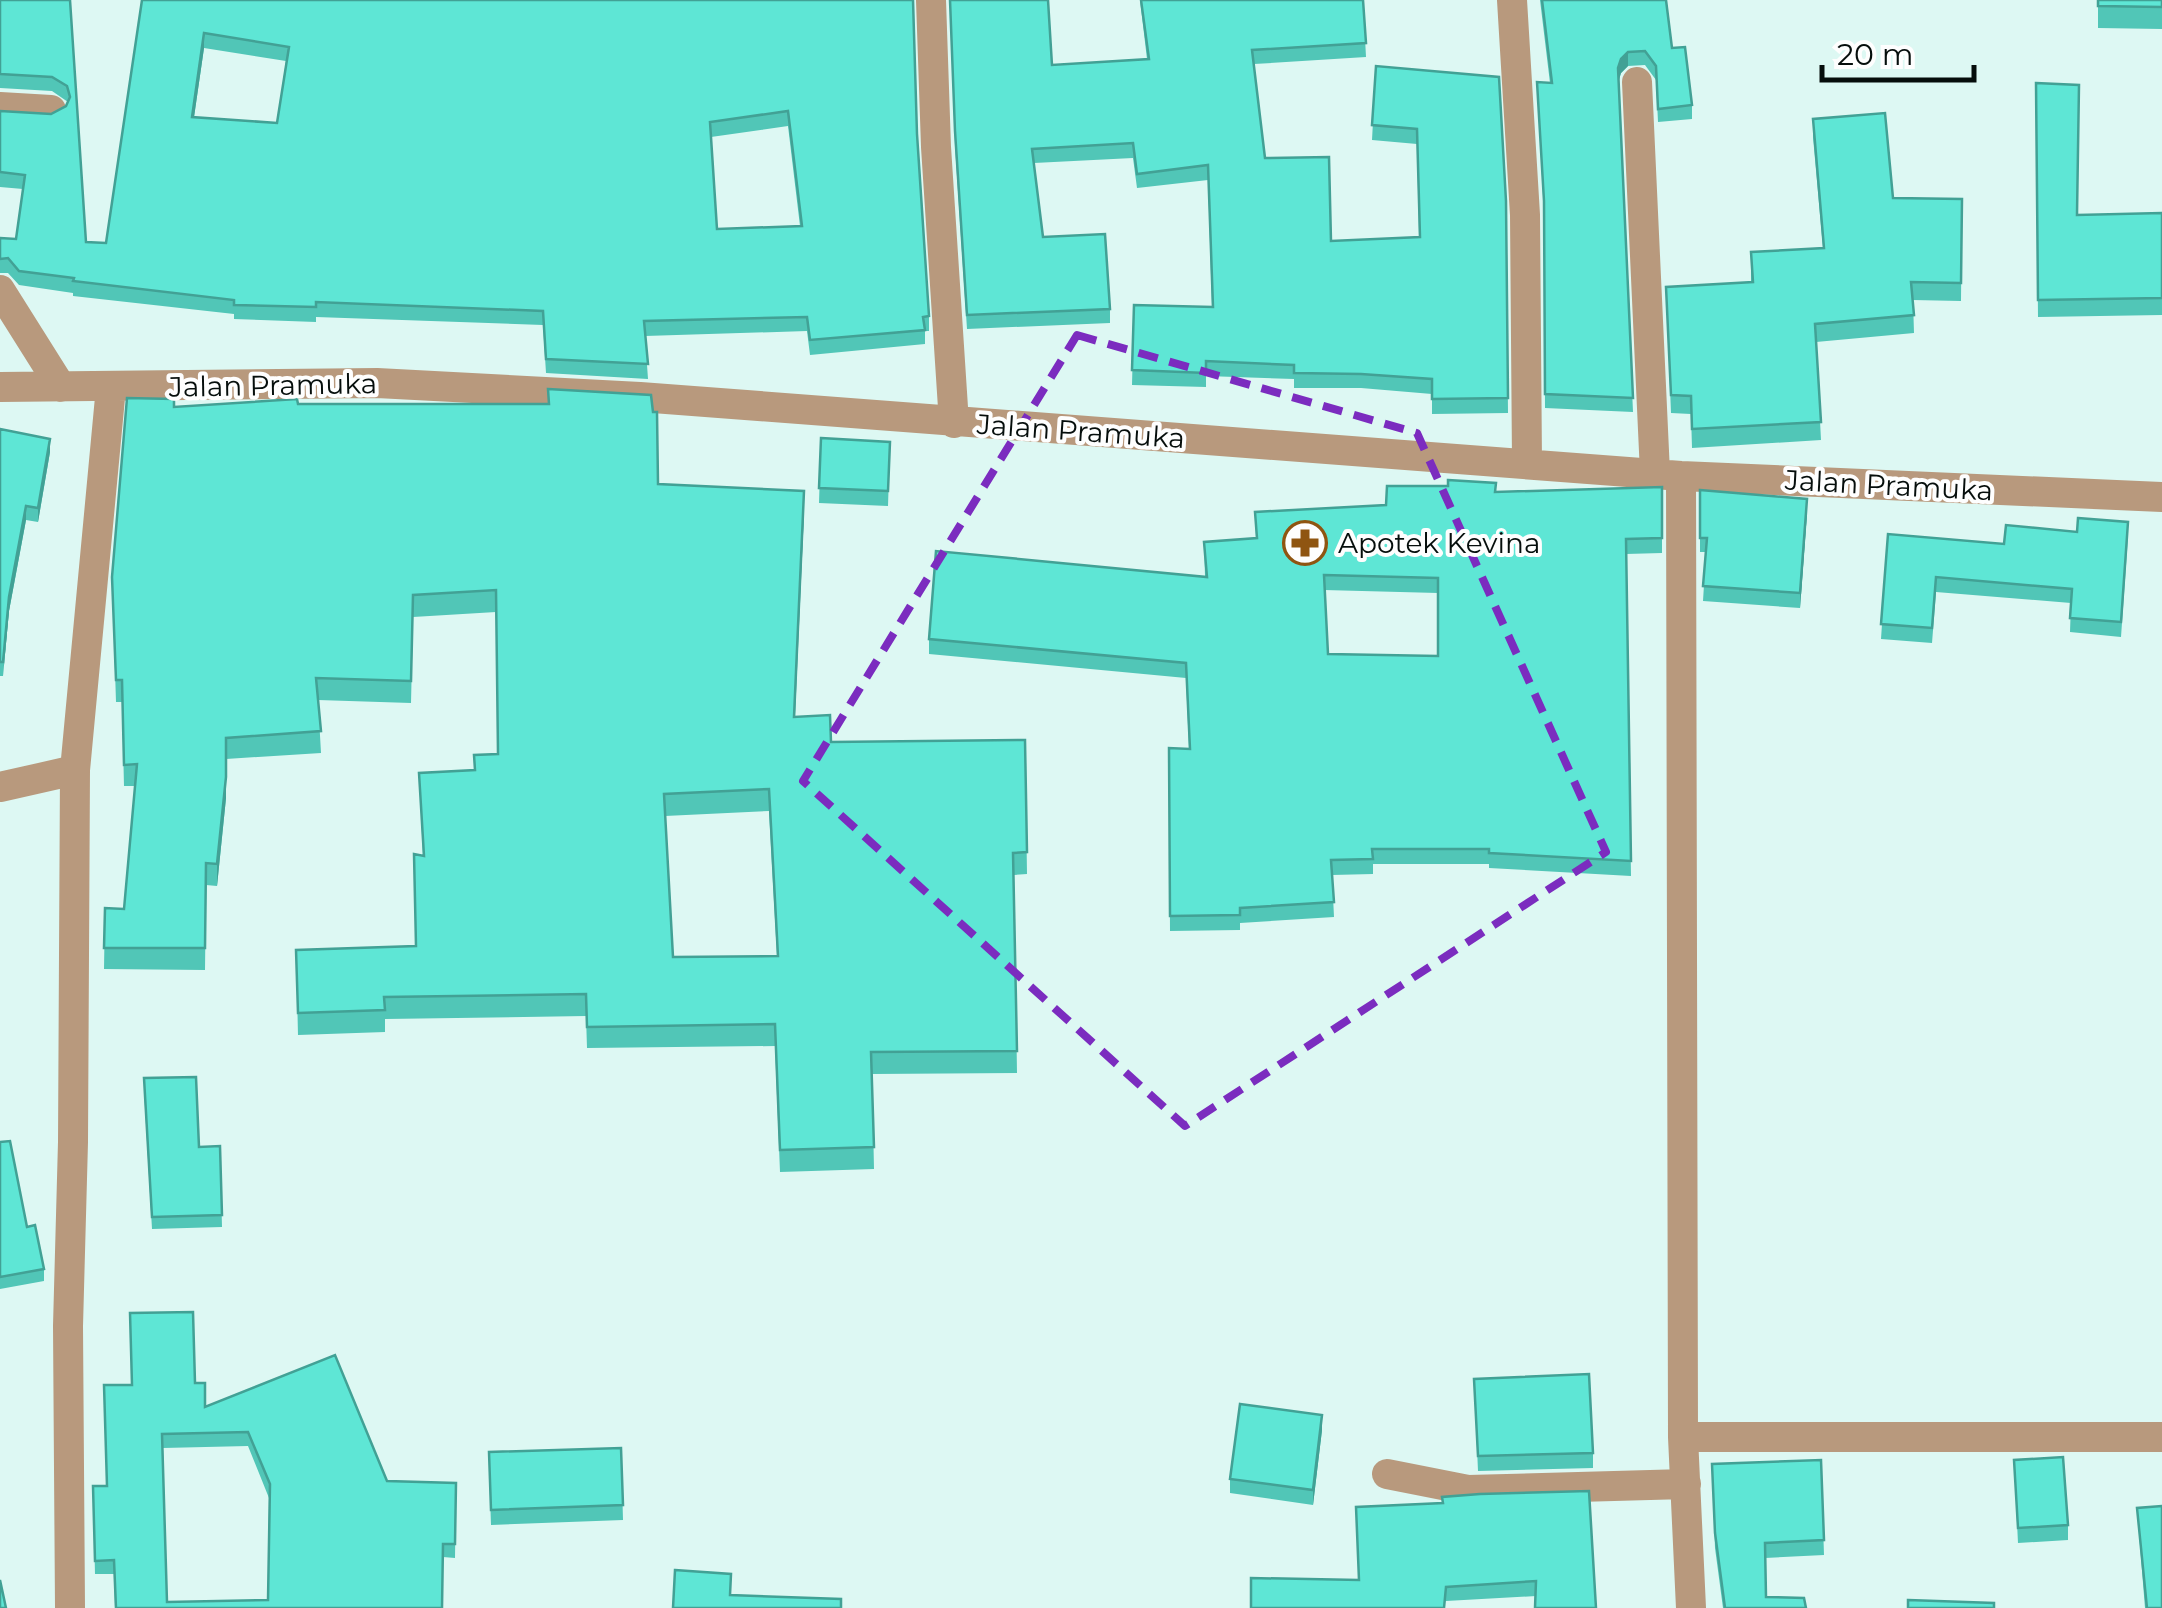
<svg xmlns="http://www.w3.org/2000/svg" width="2162" height="1608" font-family="Montserrat,sans-serif">
	<style>
		.lines { fill: none; stroke-linecap: round; stroke-linejoin: round }
		.minor { stroke: #b8997d; stroke-width: 30 }
		.wall { fill: #51c6b7; fill-rule: evenodd }
		.shaded-wall { fill: #42a195 }
		.building { fill: #5ee6d5; stroke: #42a195; stroke-width: 2.5; fill-rule: evenodd }
		.marked { fill: none; stroke: #7b2cbf; stroke-width: 8; stroke-dasharray: 20 12; stroke-linejoin: round }
		.labels { text-anchor: middle; dominant-baseline: central; stroke-width: 8; stroke-linejoin: round; paint-order: stroke }
		.street-label { font-size: 28px; fill: #060e0c; stroke: #fefefe }
		.poi-label { font-size: 28px; fill: #060e0c; stroke: #fefefe; text-anchor: start }
	</style>
	<rect width="100%" height="100%" fill="#ddf8f3"/>
	<g class="lines">
		<path class="minor" d="M931,0L936,147L954,423
			M1512,0L1525,215L1527,462
			M1637,82L1655,473
			M0,107L51,110
			M0,290L61,387
			M0,387L377,383L640,397L1681,476L2162,497
			M1681,476L1683,1437H2162
			M0,787L75,770
			M1683,1437L1691,1608
			M1387,1474L1468,1490L1686,1484
			M70,1608L68,1326L73,1142L75,770L111,387"/>
	</g>
	<path class="wall" d="M0,0H70L86,242L106,243L142,0L917,134L929,316V331H925V344L810,355L807,331L645,336L648,379L546,373L543,325L316,317V322L234,319V314L73,296V293L19,285L8,273H0V238L16,239L23,189L0,187V111L51,114L66,106L68,102L52,91L0,88ZM204,48L286,61L277,123L194,117ZM788,126L800,226L717,229L711,137Z
		M950,0L1052,65L1147,59L1140,0H1363L1366,57L1254,64L1265,158L1331,241L1419,237L1417,144L1372,140L1376,66L1506,201L1508,413L1432,414V394L1361,388H1294V379L1206,376V387L1132,385L1134,305L1212,307L1208,180L1137,188L1133,158L1034,163L1043,237L1110,309V323L967,329L955,146Z
		M1540,0H1666L1672,48L1692,105V119L1658,122L1656,80L1645,65L1628,66L1621,73L1619,80L1633,412L1545,408L1544,215L1537,82L1550,83Z
		M2098,0H2162V29L2098,28Z
		M2036,83L2077,215L2162,213V315L2038,317Z
		M1813,119L1893,198L1962,199L1961,301L1913,300L1914,333L1816,342L1821,440L1692,448L1691,414L1671,413L1666,287L1751,282V252L1823,248L1813,137Z
		M548,389L658,484L804,513L794,717L831,742L1025,740L1027,874L1014,875L1017,1073L872,1074L874,1169L780,1172L775,1046L587,1048L586,1016L385,1019V1032L298,1035L296,950L415,946L423,856L419,773L474,770V755L498,754L496,612L413,617L411,703L318,700L321,753L226,759V798L217,886L206,885L205,970L104,969L105,908L124,909L135,786H124L122,702H116L112,577L174,407L298,404H548ZM769,811L777,956L673,957L665,816Z
		M0,429L50,452L38,522L26,520L9,611L3,676H0Z
		M821,438L890,442L888,506L819,503Z
		M1662,487V553L1626,554L1631,876L1489,868V864H1373V874L1332,875L1334,917L1240,923V930L1170,931L1169,748L1189,749L1186,678L929,654V639L1205,576L1204,542L1256,538L1255,512L1386,505L1496,492ZM1324,590L1438,593V656L1328,654Z
		M1700,490L1807,513L1800,608L1703,601L1706,552H1700Z
		M1888,534L2004,544L2128,537L2121,637L2070,632L2071,603L1936,592L1932,643L1881,639Z
		M144,1090L199,1147L220,1146L222,1227L152,1229Z
		M0,1142L27,1227L44,1269V1281L0,1289Z
		M1474,1379L1593,1453V1468L1478,1471Z
		M195,1383L205,1407L387,1481L456,1483L455,1558L443,1557L442,1608H115L114,1574H95L93,1486H107ZM248,1446L269,1498L268,1600L167,1602L163,1448Z
		M1322,1430L1313,1505L1230,1493V1479Z
		M621,1448L623,1520L491,1525L489,1467Z
		M1821,1460L1824,1555L1765,1558L1766,1597L1806,1608H1723L1715,1548L1712,1464Z
		M2014,1460L2068,1525V1540L2018,1543Z
		M1589,1491L1536,1596L1446,1601L1358,1580L1442,1503Z
		M2137,1508L2162,1608H2145Z"/>
	<path class="shaded-wall" d="M204,33V48L192,131V117Z
		M1628,52V66L1621,73L1618,82V68L1621,59Z
		M50,439V452L38,522V508Z
		M804,491V513L794,739V717Z
		M1807,499V513L1800,608V593Z
		M26,506V520L9,611L3,676L9,597Z
		M226,777V798L217,886V864Z
		M1322,1415V1430L1313,1505V1490Z"/>
	<path class="building" d="M0,0H70L86,242L106,243L142,0H913L917,134L929,316L923,317L925,330L810,340L807,317L644,321L648,364L546,359L543,311L316,302V307L234,305V300L73,281L74,278L19,271L8,258L0,259V238L16,239L25,175L0,172V111L51,114L66,106L70,97L67,86L52,77L0,74ZM204,33L289,47L277,123L192,117ZM788,111L802,226L717,229L710,122Z
		M950,0H1048L1052,65L1149,59L1141,0H1363L1366,43L1252,50L1265,158L1329,157L1331,241L1420,237L1417,129L1372,125L1376,66L1499,77L1506,201L1508,398L1432,399V379L1361,374L1294,373V365L1206,361V373L1132,370L1134,305L1213,307L1208,165L1137,174L1133,143L1032,149L1043,237L1105,234L1110,309L967,315L955,131Z
		M1542,0H1666L1672,48L1685,47L1692,105L1658,109L1656,66L1645,51L1628,52L1621,59L1618,68L1633,398L1545,394L1544,201L1537,82L1552,83Z
		M2098,0H2162V7L2098,6Z
		M2036,83L2079,85L2077,215L2162,213V298L2038,300Z
		M1885,113L1893,198L1962,199L1961,283L1911,282L1914,315L1815,324L1821,422L1692,429L1691,396L1671,395L1666,287L1753,282L1751,252L1824,248L1813,119Z
		M548,389L651,395L653,412H657L658,484L804,491L794,717L830,715L831,742L1025,740L1027,852L1013,853L1017,1051L871,1052L874,1147L780,1150L775,1024L587,1027L586,994L384,997L385,1010L298,1013L296,950L416,946L414,854L424,856L419,773L475,770L474,755L498,754L496,590L413,595L411,681L316,678L321,731L226,738V777L217,864L206,863L205,948H104L105,908L124,909L137,764L124,765L122,680H116L112,577L127,398L174,399V407L297,399L298,404H549ZM769,789L778,956L673,957L664,794Z
		M0,429L50,439L38,508L26,506L9,597L3,662H0Z
		M821,438L890,442L888,491L819,488Z
		M1448,480L1496,483L1495,492L1662,487V538L1626,539L1631,861L1489,853V849H1372L1373,859L1331,860L1334,902L1240,908V915L1170,916L1169,748L1190,749L1186,663L929,639L936,551L1207,577L1204,542L1257,538L1255,512L1386,505L1387,486H1448ZM1324,575L1438,578V656L1328,654Z
		M1700,490L1807,499L1800,593L1703,586L1707,538H1700Z
		M2078,518L2128,522L2121,622L2070,618L2072,589L1936,577L1932,628L1881,624L1888,534L2004,544L2006,525L2077,532Z
		M196,1077L199,1147L220,1146L222,1215L152,1217L144,1078Z
		M10,1141L27,1227L35,1225L44,1269L0,1277V1142Z
		M193,1312L195,1383H205V1407L335,1355L387,1481L456,1483L455,1544H443L442,1608H116L114,1560L95,1561L93,1486H107L104,1385H132L130,1313ZM248,1432L270,1484L268,1600L167,1602L162,1434Z
		M1589,1374L1593,1453L1478,1456L1474,1379Z
		M1240,1404L1322,1415L1313,1490L1230,1479Z
		M621,1448L623,1505L491,1510L489,1452Z
		M2063,1457L2068,1525L2018,1528L2014,1460Z
		M1821,1460L1824,1540L1765,1543L1766,1597L1804,1598L1806,1608H1725L1715,1533L1712,1464Z
		M1589,1491L1596,1608H1535L1536,1581L1446,1587L1444,1608H1251V1578L1359,1580L1356,1507L1443,1503L1442,1497L1480,1494Z
		M2162,1506V1608H2147L2137,1508Z
		M675,1570L731,1574L730,1595L841,1599V1608H673Z
		M0,1580L6,1608H0Z
		M1908,1600L1994,1603V1608H1908Z"/>
	<path class="marked" d="M1077,335L1417,433L1606,852L1185,1126L803,781Z"/>
	<defs>
		<g id="pharmacy-ring" transform="scale(2.25)"><circle r="9.5" fill="#fefefe" stroke="#8f5511" stroke-width="1.5"/><path d="M-2-6h4v4h4v4h-4v4h-4v-4h-4v-4h4Z" fill="#8f5511"/></g>
	</defs>
	<g fill-rule="evenodd">
		<use href="#pharmacy-ring" x="1305" y="543"/>
	</g>
	<g class="labels">
		<g class="street-label">
			<text transform="translate(273 385) rotate(-1)">Jalan Pramuka</text>
			<text transform="translate(1081 431) rotate(4)">Jalan Pramuka</text>
			<text transform="translate(1889 485) rotate(3)">Jalan Pramuka</text>
		</g>
		<g class="poi-label">
			<text x="1338" y="543">Apotek Kevina</text>
		</g>
	</g>
	<path d="M1822 65v15h152v-15" fill="none" stroke="#060e0c" stroke-width="5"/>
	<text x="1837" y="65" font-size="30" fill="#060e0c" stroke="#fefefe" stroke-width="8" paint-order="stroke">20 m</text>
</svg>
